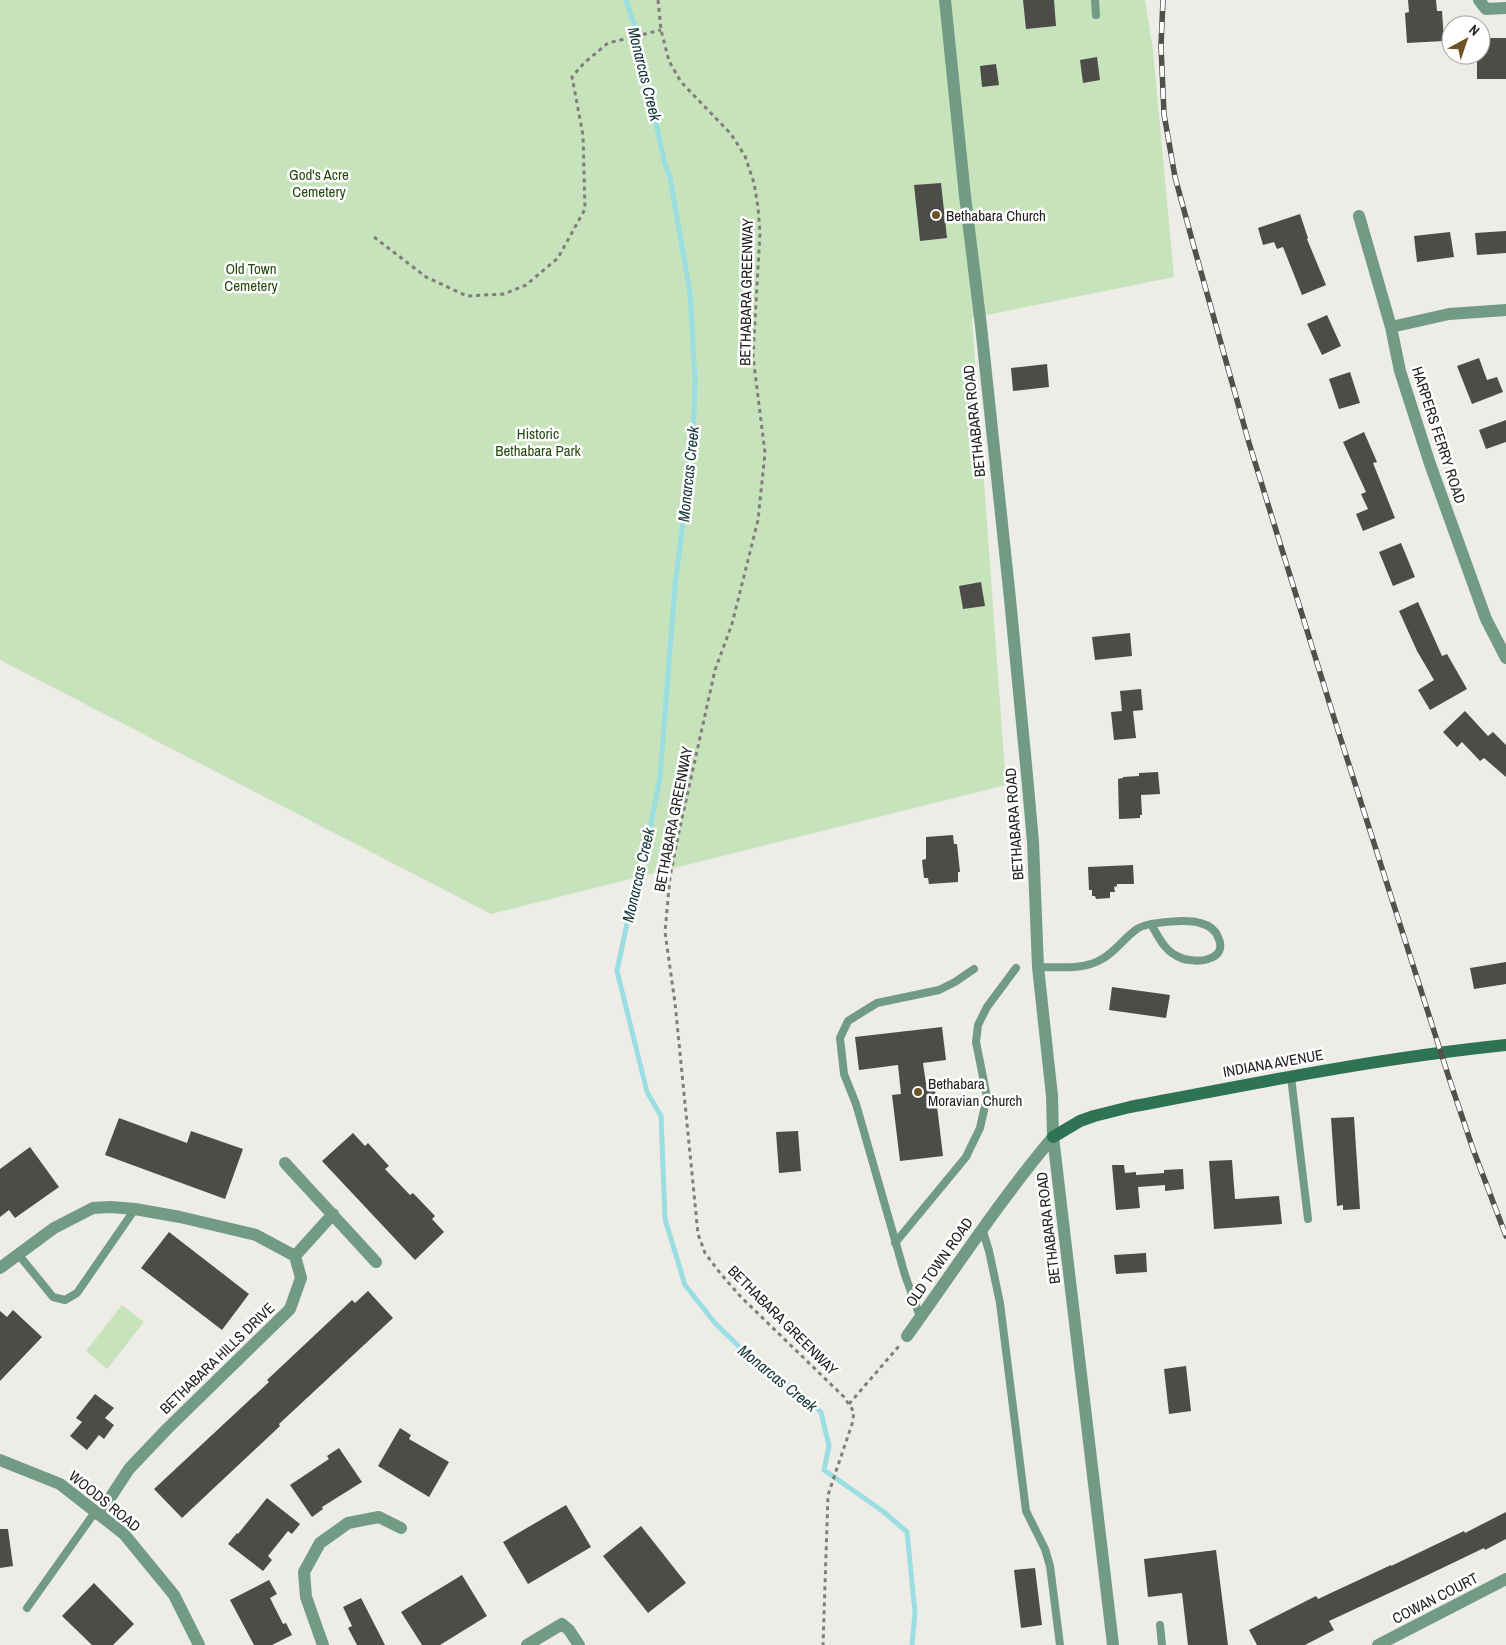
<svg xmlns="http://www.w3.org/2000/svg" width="1506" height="1645" font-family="'Archivo Narrow',sans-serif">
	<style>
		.green { fill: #c7e3bb }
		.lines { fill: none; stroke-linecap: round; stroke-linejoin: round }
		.stream { stroke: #9bdee1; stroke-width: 5 }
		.building { fill: #4d4c48 }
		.path { stroke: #807e7b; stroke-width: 3; stroke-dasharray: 4 4; stroke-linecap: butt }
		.service { stroke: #719b85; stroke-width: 8 }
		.minor { stroke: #719b85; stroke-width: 12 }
		.tertiary { stroke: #719b85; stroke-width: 12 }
		.secondary { stroke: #2e7454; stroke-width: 12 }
		.rail-casing { stroke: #51504e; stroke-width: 5.5 }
		.rail { stroke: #fff; stroke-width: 4; stroke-dasharray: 11; stroke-linecap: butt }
		.poi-dot { fill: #6d5224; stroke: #fff; stroke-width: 2 }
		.labels { text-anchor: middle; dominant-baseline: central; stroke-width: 5; stroke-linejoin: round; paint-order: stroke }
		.park-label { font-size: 15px; fill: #254a0e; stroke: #fff }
		.poi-label { font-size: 15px; fill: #222120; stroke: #fff; text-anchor: start }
		.street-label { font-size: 15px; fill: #222120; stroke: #fff }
		.water-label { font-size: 16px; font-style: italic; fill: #133436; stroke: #fff }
	</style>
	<rect width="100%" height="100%" fill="#eeece7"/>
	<path class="green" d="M0,0H1145L1153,50L1174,277L972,318L1006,785L491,914L0,660Z
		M122,1305L144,1322L107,1369L86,1351Z"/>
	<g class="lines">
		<path class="stream" d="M626,0L634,24L665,164L670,177L690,293L695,379L693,444L675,586L660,777L643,864L633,895L617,971L647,1092L661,1116L665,1219L685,1285L715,1323L761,1368L799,1392L821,1412L829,1446L824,1470L884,1512L907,1532L915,1613L912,1645"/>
	</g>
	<path class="building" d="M1023,0H1054L1056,26L1026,29Z
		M1408,0H1436L1437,11H1442L1444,41L1407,43L1405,13L1409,12Z
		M1481,38H1506V79H1477V55H1481Z
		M1097,57L1100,80L1083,83L1080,60Z
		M996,64L999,85L982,87L980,66Z
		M941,183L947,238L920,241L914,185Z
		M1300,214L1308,238L1307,239L1326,285L1302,295L1283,247L1277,249L1274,242L1263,245L1258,228Z
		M1506,231V253L1477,255L1475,233Z
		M1450,232L1454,257L1417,262L1414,236Z
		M1327,315L1341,346L1322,355L1307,324Z
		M1479,358L1487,380L1497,377L1503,392L1472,404L1457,366Z
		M1047,364L1049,387L1013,391L1011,368Z
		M1350,372L1360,403L1339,409L1329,379Z
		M1506,420V442L1486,449L1479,430Z
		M1364,432L1377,462L1373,463L1395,518L1363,531L1356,514L1368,509L1361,494L1366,492L1343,442Z
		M1401,543L1415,577L1393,586L1379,552Z
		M981,582L985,606L963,609L959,586Z
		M1418,602L1442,656L1447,654L1467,689L1430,710L1418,690L1434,680L1417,651L1399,611Z
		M1130,633L1132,656L1095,660L1092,637Z
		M1141,689L1143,710L1133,711L1136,738L1114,740L1111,712L1122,711L1120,691Z
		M1465,711L1488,736L1493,732L1506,745V777L1484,758L1480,761L1462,742L1457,747L1443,732Z
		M1158,772L1160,794L1141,795L1142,815H1140V818L1119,819L1118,779L1123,778V777L1139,776V773Z
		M953,835L954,844H957L960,872H958V882L929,884L928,878H924L922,860L926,859V837Z
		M1133,865L1134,884H1117V886L1114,887L1115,892H1110V898L1096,899L1095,896H1092V890H1089L1088,867Z
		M1506,962V984L1474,989L1470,968Z
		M1112,987L1170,995L1166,1018L1109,1010Z
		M942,1027L946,1060L923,1063L927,1091L935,1090L943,1156L900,1161L892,1095L901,1094L898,1065L859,1070L855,1037Z
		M1354,1117L1360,1209L1343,1210V1205L1337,1206L1331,1118Z
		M119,1118L187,1143L191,1131L243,1149L225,1199L105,1155Z
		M798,1131L801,1171L779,1173L776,1132Z
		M353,1133L365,1146L368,1143L389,1166L385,1169L410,1195L413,1193L435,1216L432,1219L444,1232L415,1260L322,1161Z
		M30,1147L59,1187L15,1218L9,1210L0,1217V1169Z
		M1232,1160L1235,1199L1279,1196L1282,1224L1214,1229L1209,1161Z
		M1112,1165H1124L1125,1173L1136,1172V1175L1164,1173V1170L1183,1169L1184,1189L1165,1191V1185L1138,1187L1140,1208L1116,1210Z
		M169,1232L249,1294L222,1330L141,1268Z
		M1146,1253L1147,1272L1116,1274L1114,1255Z
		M368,1291L393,1318L279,1424L280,1426L182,1518L154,1489L269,1382L267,1380L352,1300L355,1303Z
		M13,1310L42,1337L0,1381V1311L7,1317Z
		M1186,1366L1191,1411L1169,1414L1164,1369Z
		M95,1394L114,1408L105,1418L114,1425L104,1439L99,1435L87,1450L70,1436L82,1422L76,1418Z
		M400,1428L411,1435L409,1439L449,1462L429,1497L378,1466Z
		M339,1448L362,1482L322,1507L323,1509L312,1517L290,1485L329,1459L327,1456Z
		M267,1498L300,1524L292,1534L288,1531L268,1556L272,1560L263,1571L228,1544L237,1533L238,1534Z
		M566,1505L591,1547L528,1584L503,1542Z
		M1506,1512V1539L1485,1550L1484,1548L1411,1583L1329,1621L1334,1630L1305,1645H1257L1249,1630L1316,1596L1318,1599L1391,1565V1566L1464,1531L1465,1533Z
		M641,1526L686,1583L648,1613L603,1556Z
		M0,1529H8L13,1566L0,1568Z
		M1216,1550L1228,1645H1188L1182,1593L1148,1597L1144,1559Z
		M1035,1568L1042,1625L1021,1628L1014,1570Z
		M462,1575L487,1616L440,1645H422L401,1612Z
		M269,1580L277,1594L270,1598L283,1624L286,1623L292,1635L272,1645H254L230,1600Z
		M94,1583L134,1624L113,1645H92L62,1616Z
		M361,1598L385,1645H357L348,1628L352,1626L343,1607Z"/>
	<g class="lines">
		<path class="path" d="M658,0L661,30L669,61L681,82L731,134L745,156L754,183L758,207L760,233L753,356L765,453L758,520L732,624L715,670L679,832L670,877L665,932L675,1003L698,1234L705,1253L720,1273L741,1297L844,1397L854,1412L852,1424L828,1495L823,1645
			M374,237L426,277L467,296L504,294L526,285L558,258L585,209L583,135L572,77L584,63L608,43L661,30
			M849,1404L899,1346"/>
		<path class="service" d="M1095,0L1096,15
			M1038,967C1058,967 1085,970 1102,959C1115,952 1124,938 1137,929C1147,922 1188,919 1200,923C1208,925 1215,929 1218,937C1230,962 1192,965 1177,956C1164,950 1158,936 1151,924
			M1291,1077L1308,1219
			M982,1228L989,1251L1000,1303L1026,1511L1045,1549L1050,1566L1060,1645
			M895,1243L966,1157L980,1128L987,1097L976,1042L978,1025L987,1007L1016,968
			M18,1254L53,1297L65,1300L77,1293L135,1209
			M920,1317L905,1275L856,1104L844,1074L840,1038L848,1021L877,1003L939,990L955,982L974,969
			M27,1608L95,1512
			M1160,1625L1162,1645"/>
		<path class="minor" d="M1479,0L1486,9L1506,8
			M1359,216L1391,327L1400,371L1430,464L1486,619L1506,658
			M1391,327L1449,314L1506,310
			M285,1163L376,1262
			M295,1256L333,1214
			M0,1268L54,1228L93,1208L111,1207L135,1209L180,1217L256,1235L295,1256L301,1278L290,1309L167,1429L129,1469L99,1515
			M907,1336C955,1269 1000,1200 1053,1137
			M0,1460L60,1484L124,1534L174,1595L199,1645
			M323,1645L306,1597L304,1572L320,1543L348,1523L379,1517L401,1528
			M527,1645L562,1624L569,1630L579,1645
			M1378,1645L1506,1579"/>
		<path class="tertiary" d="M945,0L965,196L981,326L1010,599L1027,775L1033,842L1038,967L1052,1096L1053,1137L1113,1645"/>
		<path class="secondary" d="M1053,1137L1080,1121L1094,1116L1130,1107C1255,1083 1379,1058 1506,1045"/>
		<g class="rail-casing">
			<path id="rail" d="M1163,0L1161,46L1164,114L1175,177L1194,247L1249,443L1335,721L1449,1078L1473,1149L1506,1236"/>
		</g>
		<use href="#rail" class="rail"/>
	</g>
	<g class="poi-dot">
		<circle cx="936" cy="215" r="5"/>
		<circle cx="918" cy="1092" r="5"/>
	</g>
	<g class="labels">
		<g class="park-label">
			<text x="319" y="174">God's Acre<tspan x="319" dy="17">Cemetery</tspan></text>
			<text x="251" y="268">Old Town<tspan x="251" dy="17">Cemetery</tspan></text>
			<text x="538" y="433">Historic<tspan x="538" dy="17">Bethabara Park</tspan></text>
		</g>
		<g class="poi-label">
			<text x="946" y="215">Bethabara Church</text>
			<text x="928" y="1083">Bethabara<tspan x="928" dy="17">Moravian Church</tspan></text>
		</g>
		<g class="street-label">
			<text transform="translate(746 292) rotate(-89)">BETHABARA GREENWAY</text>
			<text transform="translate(974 421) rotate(-96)">BETHABARA ROAD</text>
			<text transform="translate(1439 435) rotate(72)">HARPERS FERRY ROAD</text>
			<text transform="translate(673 819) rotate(-79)">BETHABARA GREENWAY</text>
			<text transform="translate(1014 824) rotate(-94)">BETHABARA ROAD</text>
			<text transform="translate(1273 1063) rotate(-10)">INDIANA AVENUE</text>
			<text transform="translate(1048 1228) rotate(-97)">BETHABARA ROAD</text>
			<text transform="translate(939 1262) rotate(-55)">OLD TOWN ROAD</text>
			<text transform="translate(783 1320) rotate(45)">BETHABARA GREENWAY</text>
			<text transform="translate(217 1358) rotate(-44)">BETHABARA HILLS DRIVE</text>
			<text transform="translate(105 1501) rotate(39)">WOODS ROAD</text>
			<text transform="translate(1435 1598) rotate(-27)">COWAN COURT</text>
		</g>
		<g class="water-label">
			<text transform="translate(645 74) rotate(76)">Monarcas Creek</text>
			<text transform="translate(688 474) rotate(-84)">Monarcas Creek</text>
			<text transform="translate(638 875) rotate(-77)">Monarcas Creek</text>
			<text transform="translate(778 1378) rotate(39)">Monarcas Creek</text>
		</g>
	</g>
	<g transform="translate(1466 40) rotate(40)"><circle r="24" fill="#ffffff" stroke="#a7a6a6"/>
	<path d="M0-4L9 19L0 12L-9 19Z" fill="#6d5224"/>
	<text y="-8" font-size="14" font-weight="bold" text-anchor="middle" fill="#222120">N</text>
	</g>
</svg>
